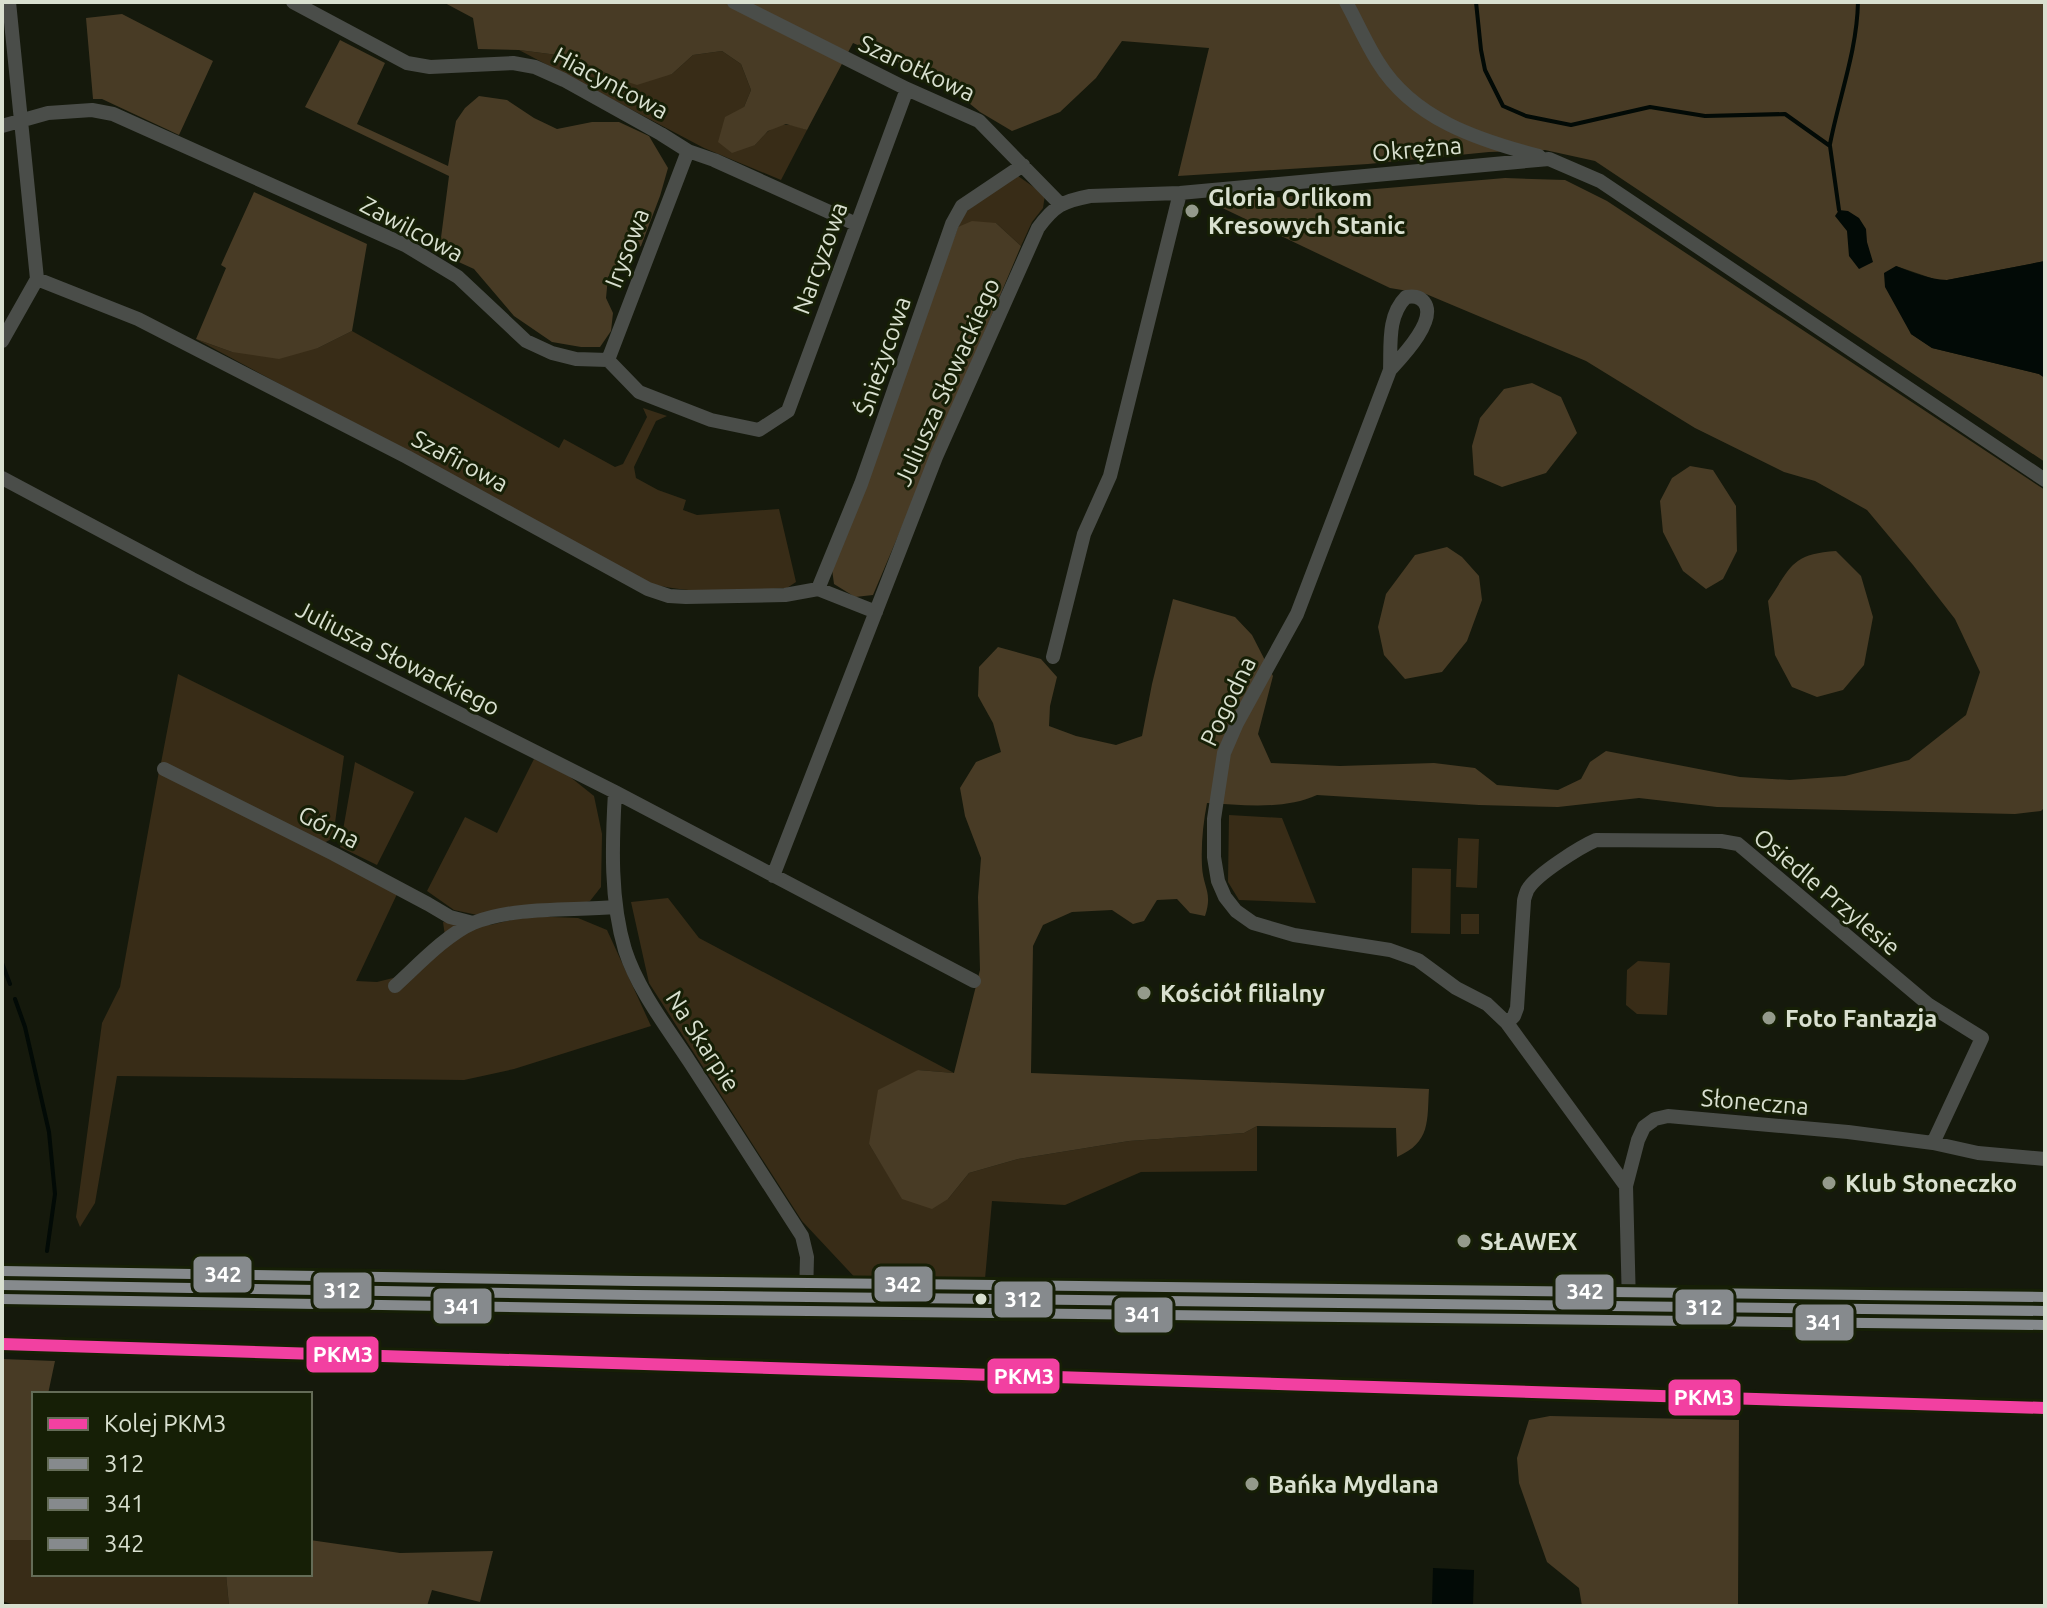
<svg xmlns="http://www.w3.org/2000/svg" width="2047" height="1608" font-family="Ubuntu,sans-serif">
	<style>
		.green { fill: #382c17 }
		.forest { fill: #483b25 }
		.water { fill: #020a06 }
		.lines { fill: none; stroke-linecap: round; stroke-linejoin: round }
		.stream { stroke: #020a06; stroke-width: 4 }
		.street { stroke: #4a4d49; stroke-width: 14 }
		.secondary { stroke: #4b4f4a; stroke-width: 20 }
		.bus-1-casing { stroke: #161f06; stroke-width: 16 }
		.bus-2-casing { stroke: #161f06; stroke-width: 16 }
		.bus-3-casing { stroke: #161f06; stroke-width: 16 }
		.bus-1 { stroke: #868a8d; stroke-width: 10 }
		.bus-2 { stroke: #868a8d; stroke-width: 10 }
		.bus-3 { stroke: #868a8d; stroke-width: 10 }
		.rail-1-casing { stroke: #161f06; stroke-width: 18 }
		.rail-1 { stroke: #f240a1; stroke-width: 12 }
		.poi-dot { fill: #949a8b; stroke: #161f06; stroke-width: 3 }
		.bus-dot { fill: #d9e0d0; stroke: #161f06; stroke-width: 3 }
		.labels { text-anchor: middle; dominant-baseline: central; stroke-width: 6; stroke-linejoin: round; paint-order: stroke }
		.street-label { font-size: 24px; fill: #d9e0d0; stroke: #161f06 }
		.poi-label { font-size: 24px; font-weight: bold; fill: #d9e0d0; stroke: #161f06; text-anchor: start }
		.line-badge { stroke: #161f06; stroke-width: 3 }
		.badge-label { font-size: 22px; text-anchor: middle; font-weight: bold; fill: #fff }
	</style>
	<rect width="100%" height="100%" fill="#15190c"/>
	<path class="green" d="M519,50L573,57L618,79L672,74L693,55L722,51L741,64L751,90L744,107L755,145C771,126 781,119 807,130L781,180L704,148Z
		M1018,176L1045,195L1043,208L1032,222L1021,246L996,223L958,227L962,215L988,194Z
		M352,331L559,448L564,439L615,467L623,464L647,417L643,408L667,416L656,421L634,467L636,478L658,490L686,500L683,510L697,515L779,509L796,582L787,588C742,591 697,595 652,584L196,339L232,352L318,348Z
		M178,674L344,756L333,838L324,843L161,763Z
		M534,759L569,776L594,796L602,834L601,887L590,901L569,908L482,916L454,910L427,891L465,817L497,833Z
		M355,762L414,792L377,865L340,847Z
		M159,771L398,892L356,981L377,982L397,977L445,936L443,922L490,925L528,916L578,918L607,930L651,1026L514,1069L464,1080L117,1076L95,1203L80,1227L76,1217L102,1023L120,987Z
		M1229,815L1282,818L1316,903L1239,900L1228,882Z
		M1458,838L1479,839L1477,888L1456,887Z
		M1412,868L1451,869L1450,934L1411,933Z
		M668,898L699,938L954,1073L918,1070L869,1144L903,1199H948L969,1173L1018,1159L1129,1141L1244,1133L1257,1126V1171L1141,1172L1065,1205L992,1201L985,1279H913L881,1284H861L802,1221L649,983L631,902Z
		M1461,914H1479V934H1461Z
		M1638,961L1670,963L1667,1015L1637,1014L1626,1005L1627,970Z
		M31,1539L34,1540V1574H226L229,1606H17L2,1601V1540Z"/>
	<path class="forest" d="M443,2H2045V261L1947,280H1937L1896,266L1911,334L1932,348L2039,374L2045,378V462L1595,161L1545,150L1489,152L1368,164L1178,176L1209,48L1122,41L1096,78L1060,112L1012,131L980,112L943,82L853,43L807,130L786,124L768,131L755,145L732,153L718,142L725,117L744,107L751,90L741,64L722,51L693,55L672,74L637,85L618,79L573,57L519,50L478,49L473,18Z
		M122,14L213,61L179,135L102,99H93L86,18Z
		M340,40L385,63L357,124L448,166L456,121L465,108L479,96L507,100L534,118L557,129L592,122H619L649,136L668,168L660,196L641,246L619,261L608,277L606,298L613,313L611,331L600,347H581L552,342L514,316L474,269L439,253L449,176L305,107Z
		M1505,178L1565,180L1607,201L2045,490V807L2041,811L2015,814L1717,807L1639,798L1558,807L1479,805L1317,795C1284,810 1243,805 1207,803C1203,824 1201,844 1202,866C1203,888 1213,892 1205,916L1190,913L1177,899L1157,900L1144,921L1133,924L1112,910L1072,912L1043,925L1033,946L1031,1073L1429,1089C1427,1121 1431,1142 1397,1157L1396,1128L1257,1126L1244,1133L1129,1141L1018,1159L969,1173L948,1199L932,1209L902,1199L869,1144L878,1090L918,1070L954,1073L980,970L978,897L981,858L965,816L960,788L976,762L1001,752L993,723L978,696L979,667L998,647L1041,659L1057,677L1050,706L1049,726L1076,736L1116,745L1142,736L1152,684L1173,599L1235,617L1252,635L1273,676L1258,734L1271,763L1340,766L1434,763L1475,768L1497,785L1558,790L1581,779L1590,762L1606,751L1740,777L1790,780L1845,776L1909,760L1966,715L1980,672L1955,619L1913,565L1867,510L1815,481L1784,472L1695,428L1586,361L1426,294L1390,288L1212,203Z
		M254,192L367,244L352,331L318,348L279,359L232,352L196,339L226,268L221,265Z
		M972,221L996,223L1021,246L873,595L855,597L834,584L832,569L958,227Z
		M1532,383L1561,397L1577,433L1546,473L1502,487L1474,475L1472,446L1480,418L1504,389Z
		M1690,466L1713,470L1736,506L1737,551L1723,579L1706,589L1683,571L1663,532L1660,501L1672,478Z
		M1447,547L1462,557L1479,576L1482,600L1467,641L1442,672L1405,679L1384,655L1378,627L1386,594L1415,555Z
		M1836,551L1861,576L1873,617L1864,665L1843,690L1817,697L1792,687L1775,655L1768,601C1791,567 1791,554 1836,551Z
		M2,1359L55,1361L48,1394H34V1540H2Z
		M1550,1416L1739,1420L1738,1606H1582L1579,1588L1547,1562L1519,1483L1517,1458L1529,1420Z
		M310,1540L400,1553L493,1551L480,1602L432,1590L427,1606H229L226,1574H310Z"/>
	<path class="water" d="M1839,210L1848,211L1859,218L1866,229L1867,242L1873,262L1859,269L1849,256L1847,231L1835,216Z
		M2045,261V378L2039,374L1932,348L1911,334L1885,287L1884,273L1896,266C1913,273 1929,279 1947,280Z
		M1433,1568L1474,1570L1473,1606H1432Z"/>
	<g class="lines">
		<path class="stream" d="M1476,2L1481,50L1485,70L1503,106L1526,116L1571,125L1650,107L1705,116L1785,114L1830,146L1839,210
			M1830,144C1839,97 1857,51 1858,2
			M2,963L10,984
			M15,999L25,1027L49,1132L55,1194L47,1251
			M8,1272H44"/>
		<path class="street" d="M293,2L407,63L430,67L513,63L535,67L564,80L661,134L688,151L714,160L856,224
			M734,2L907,89L979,121L1060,204
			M1346,2C1357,22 1366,43 1378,62C1413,119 1478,140 1539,156
			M2,126L48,113L92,110L113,114L405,245L458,277L526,341L552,353L576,359L608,360L639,392L711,420L759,430L788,411L907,89
			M37,279L138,319L407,457L648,589L669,596L686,597L785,595L818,589L876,612
			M2,341L37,279L9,2
			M608,360L688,151
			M1390,370C1391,345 1387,316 1406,297C1413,296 1419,296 1424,302C1438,320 1401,358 1390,370L1297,614L1237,723L1224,753L1214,819V857L1218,881L1225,897L1236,911L1253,923L1294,935L1390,950L1418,960L1456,988L1487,1004L1507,1023L1626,1186
			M2,478L192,579L615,792L974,981
			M818,589L861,484L952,224L962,206L1023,165
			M1053,657L1084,534L1110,476L1180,193
			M164,769L334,854L428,904L450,917L473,923
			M615,792C612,844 610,900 625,950C638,990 666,1026 689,1061C727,1119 764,1177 802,1236L807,1257L806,1296
			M773,876L936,457L1038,228C1054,206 1063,201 1090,196L1180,193L1549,159L1600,181L2045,480
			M395,986C416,967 447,934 473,923C516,906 570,911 616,907
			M1507,1023L1514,1016L1517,1008L1524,901C1524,899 1527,890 1528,889C1537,874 1580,847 1596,840L1721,841L1738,844L1929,1005L1982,1038L1933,1143
			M1629,1305L1626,1186L1638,1140L1644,1127L1655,1119L1668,1116L1848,1132L1933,1143L1978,1153L2045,1159"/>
		<path class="secondary" d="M2,1285L635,1295L2045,1311"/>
		<g class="bus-1-casing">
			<path id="bus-1" d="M2,1285L635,1295L2045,1311"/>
		</g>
		<g class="bus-2-casing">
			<path id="bus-2" d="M2,1299L635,1309L2045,1325"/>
		</g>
		<g class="bus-3-casing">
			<path id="bus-3" d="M2,1271L635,1281L2045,1297"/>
		</g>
		<use href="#bus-1" class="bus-1"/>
		<use href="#bus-2" class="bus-2"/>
		<use href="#bus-3" class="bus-3"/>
		<g class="rail-1-casing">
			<path id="rail-1" d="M2,1344L2045,1408"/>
		</g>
		<use href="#rail-1" class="rail-1"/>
	</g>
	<g class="poi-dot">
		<circle cx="1192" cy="211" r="8"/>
		<circle cx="1144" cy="993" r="8"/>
		<circle cx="1769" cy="1018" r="8"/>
		<circle cx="1829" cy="1183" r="8"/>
		<circle cx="1464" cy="1241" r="8"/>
		<circle cx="1252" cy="1484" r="8"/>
	</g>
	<circle class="bus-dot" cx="981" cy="1299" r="7"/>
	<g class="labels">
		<g class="street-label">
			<text transform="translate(917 68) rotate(25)">Szarotkowa</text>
			<text transform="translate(611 83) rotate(28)">Hiacyntowa</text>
			<text transform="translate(1417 149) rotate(-5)">Okrężna</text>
			<text transform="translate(412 229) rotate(28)">Zawilcowa</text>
			<text transform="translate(627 248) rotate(-69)">Irysowa</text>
			<text transform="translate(820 258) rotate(-70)">Narcyzowa</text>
			<text transform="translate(883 356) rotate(-71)">Śnieżycowa</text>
			<text transform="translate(947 382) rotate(-66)">Juliusza Słowackiego</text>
			<text transform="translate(460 461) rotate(28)">Szafirowa</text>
			<text transform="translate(398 658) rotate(27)">Juliusza Słowackiego</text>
			<text transform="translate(1228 701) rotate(-64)">Pogodna</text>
			<text transform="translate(329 827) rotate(27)">Górna</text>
			<text transform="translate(1827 892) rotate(40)">Osiedle Przylesie</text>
			<text transform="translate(703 1041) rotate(57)">Na Skarpie</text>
			<text transform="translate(1755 1102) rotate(5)">Słoneczna</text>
		</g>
		<g class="poi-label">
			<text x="1208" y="197">Gloria Orlikom<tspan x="1208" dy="28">Kresowych Stanic</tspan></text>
			<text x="1160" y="993">Kościół filialny</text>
			<text x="1785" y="1018">Foto Fantazja</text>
			<text x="1845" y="1183">Klub Słoneczko</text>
			<text x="1480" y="1241">SŁAWEX</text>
			<text x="1268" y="1484">Bańka Mydlana</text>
		</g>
	</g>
	<g class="line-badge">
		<rect x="192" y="1255" width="61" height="39" rx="8" fill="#868a8d"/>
		<rect x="873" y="1265" width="61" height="38" rx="8" fill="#868a8d"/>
		<rect x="312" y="1271" width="61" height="39" rx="8" fill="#868a8d"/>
		<rect x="1554" y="1273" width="61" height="38" rx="8" fill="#868a8d"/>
		<rect x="993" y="1280" width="61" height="39" rx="8" fill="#868a8d"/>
		<rect x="432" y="1287" width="61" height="38" rx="8" fill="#868a8d"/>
		<rect x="1674" y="1288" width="61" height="38" rx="8" fill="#868a8d"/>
		<rect x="1113" y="1296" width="61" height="38" rx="8" fill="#868a8d"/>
		<rect x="1794" y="1303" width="61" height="39" rx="8" fill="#868a8d"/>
		<rect x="305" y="1335" width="75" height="39" rx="8" fill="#f240a1"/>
		<rect x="986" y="1357" width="75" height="38" rx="8" fill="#f240a1"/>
		<rect x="1667" y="1378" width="75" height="39" rx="8" fill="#f240a1"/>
	</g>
	<g class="badge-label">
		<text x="223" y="1282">342</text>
		<text x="903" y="1292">342</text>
		<text x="342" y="1298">312</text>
		<text x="1585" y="1299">342</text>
		<text x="1023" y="1307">312</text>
		<text x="462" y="1314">341</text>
		<text x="1704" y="1315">312</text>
		<text x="1143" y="1322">341</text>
		<text x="1824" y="1330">341</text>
		<text x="343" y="1362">PKM3</text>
		<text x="1024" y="1384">PKM3</text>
		<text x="1704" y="1405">PKM3</text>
	</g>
	<rect width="2047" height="1608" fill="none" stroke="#d9e0d0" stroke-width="8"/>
	<rect x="32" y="1392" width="280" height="184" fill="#161f06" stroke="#646c57" stroke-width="2"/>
	<rect x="48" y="1418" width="40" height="12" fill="#f240a1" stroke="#646c57" stroke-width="2"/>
	<text x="104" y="1432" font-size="24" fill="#d9e0d0">Kolej PKM3</text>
	<rect x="48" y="1458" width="40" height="12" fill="#868a8d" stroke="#646c57" stroke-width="2"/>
	<text x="104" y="1472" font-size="24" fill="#d9e0d0">312</text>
	<rect x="48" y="1498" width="40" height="12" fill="#868a8d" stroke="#646c57" stroke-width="2"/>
	<text x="104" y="1512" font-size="24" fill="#d9e0d0">341</text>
	<rect x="48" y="1538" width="40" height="12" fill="#868a8d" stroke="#646c57" stroke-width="2"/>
	<text x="104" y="1552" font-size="24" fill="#d9e0d0">342</text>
</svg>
